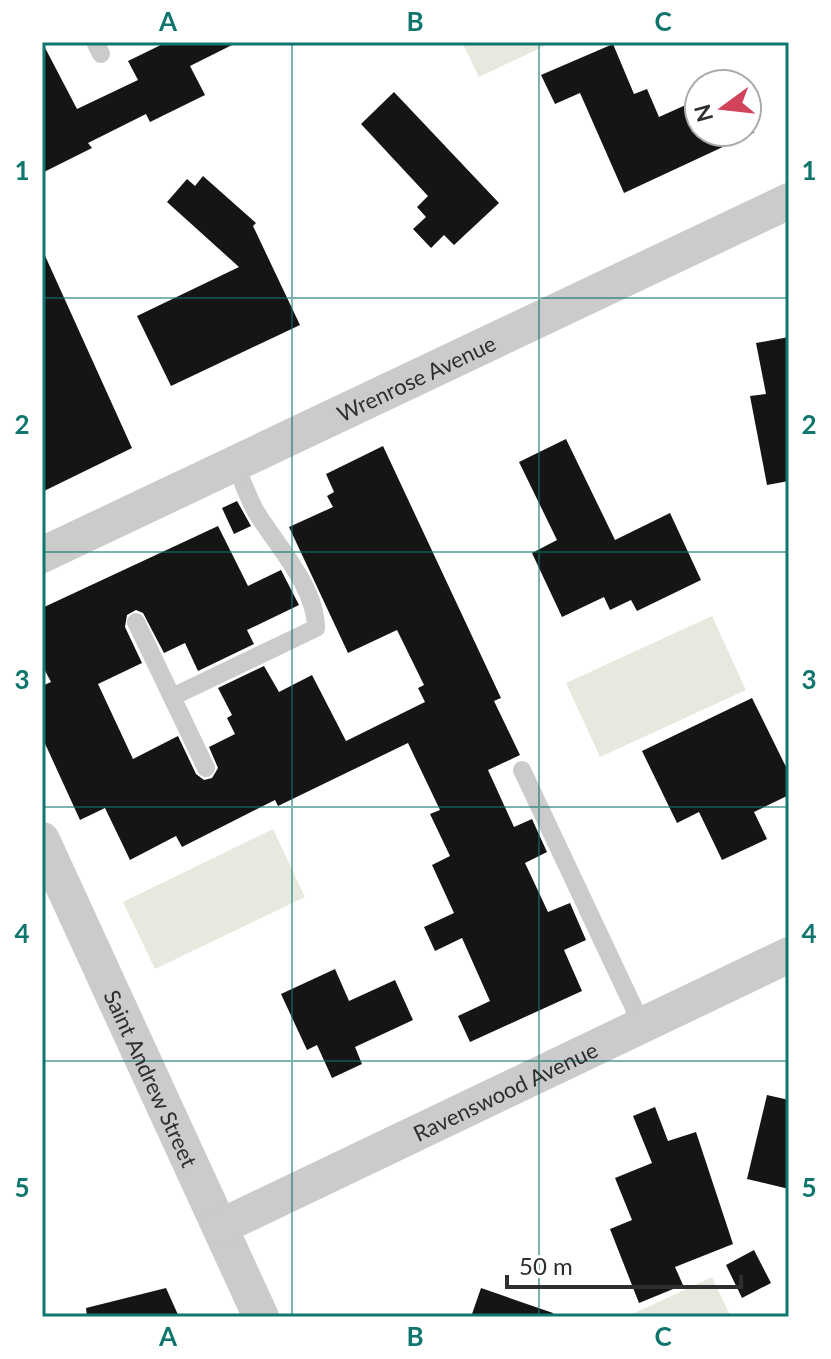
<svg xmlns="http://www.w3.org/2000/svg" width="831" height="1359" font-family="Lato,sans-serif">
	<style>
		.green { fill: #e6eade }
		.building { fill: #151515 }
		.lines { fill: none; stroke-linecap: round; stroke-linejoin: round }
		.lane { stroke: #cbcbcb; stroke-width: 18 }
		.street { stroke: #cbcbcb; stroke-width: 36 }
		.grid { fill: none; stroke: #0f766e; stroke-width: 2; stroke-opacity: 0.55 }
		.labels { text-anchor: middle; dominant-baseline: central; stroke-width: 8; stroke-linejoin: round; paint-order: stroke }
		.street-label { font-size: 22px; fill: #2e2e2e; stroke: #fff }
		.neatline { fill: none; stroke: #0f766e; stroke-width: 3 }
		.grid-label { font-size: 26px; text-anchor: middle; font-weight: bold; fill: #0f766e }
	</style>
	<rect width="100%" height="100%" fill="#fff"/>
	<path class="green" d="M462,42H553L479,77Z
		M712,616L746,690L600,757L566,683Z
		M273,829L305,897L155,969L123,902Z
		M712,1277L731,1317H626Z"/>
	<path class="building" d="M42,42L77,109L138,80L128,61L167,42H238L190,66L205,95L150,122L146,114L88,143L92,148L42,173Z
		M613,44L634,94L647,89L659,117L699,99V132H755L624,193L580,93L555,104L541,75Z
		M394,92L499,203L454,245L444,235L431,248L413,229L426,217L417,207L428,196L361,124Z
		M203,176L256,223L253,226L300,325L171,386L137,316L239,267L167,202L187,179L195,186Z
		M42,249L132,448L42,492Z
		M789,337V481L767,485L750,396L766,394L756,343Z
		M566,439L615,540L670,513L701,580L637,611L631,600L610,610L604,597L562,617L532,553L557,540L519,462Z
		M383,446L501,698L494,701L520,755L488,770L514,827L532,819L547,852L525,863L548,912L570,903L586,940L564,950L582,991L470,1042L458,1016L490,1001L462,938L435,951L424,927L454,913L432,865L450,856L430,814L440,810L408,743L278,806L275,800L182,847L176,836L130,860L105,808L80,820L42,737V686L51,682L42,665V608L218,526L248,586L281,570L299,605L247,630L254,644L198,671L185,643L164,653L143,613L136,610L127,615L125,627L142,663L98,684L133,759L178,736L196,774L204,780L212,778L218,768L209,747L235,734L227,718L232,715L218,688L264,666L279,692L312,675L346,741L425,702L418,688L424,685L397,630L348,653L289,527L333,507L327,496L334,492L326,474Z
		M237,501L251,526L234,534L222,508Z
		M752,698L789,773V795L754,812L767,839L722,860L699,812L677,823L642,751Z
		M335,969L349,1001L395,980L413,1020L355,1047L362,1064L332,1078L317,1045L307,1050L281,994Z
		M767,1095L789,1100V1189L747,1179Z
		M655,1107L668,1141L696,1132L733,1244L675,1267L683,1285L639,1303L610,1229L632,1220L615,1178L652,1163L633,1116Z
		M754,1250L771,1283L742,1298L726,1265Z
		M166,1288L179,1317H87L86,1308Z
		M481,1288L553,1313V1317H471Z"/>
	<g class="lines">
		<path class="lane" d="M95,42L101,54
			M136,622L206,768
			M172,697L316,628C316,586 275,544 255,510C247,495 241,478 235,463
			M522,770L642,1025"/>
		<g class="street">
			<path id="s1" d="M42,555L789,201"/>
			<path id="s2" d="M42,840L261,1317"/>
			<path id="s3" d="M220,1227L789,955"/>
		</g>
	</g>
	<path class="grid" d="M292,42V1317M539,42V1317M42,298H789M42,552H789M42,807H789M42,1061H789"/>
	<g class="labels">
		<g class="street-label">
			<text stroke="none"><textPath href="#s1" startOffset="414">Wrenrose Avenue</textPath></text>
			<text stroke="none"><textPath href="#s2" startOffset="262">Saint Andrew Street</textPath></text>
			<text stroke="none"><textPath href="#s3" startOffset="316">Ravenswood Avenue</textPath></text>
		</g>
	</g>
	<rect width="831" height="1359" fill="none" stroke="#ffffff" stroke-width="88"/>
	<g transform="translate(723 108) rotate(255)"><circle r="38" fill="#ffffff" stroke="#ababab" stroke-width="2"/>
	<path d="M0-6L14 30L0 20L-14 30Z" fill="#d2445c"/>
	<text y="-12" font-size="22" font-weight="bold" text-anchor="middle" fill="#2e2e2e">N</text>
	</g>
	<path d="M507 1275v12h234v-12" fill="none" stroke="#2e2e2e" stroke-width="4"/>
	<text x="519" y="1275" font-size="24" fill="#2e2e2e" stroke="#ffffff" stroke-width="6" paint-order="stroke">50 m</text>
	<rect x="44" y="44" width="743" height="1271" class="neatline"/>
	<g class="grid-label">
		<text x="168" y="31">A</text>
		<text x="415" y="31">B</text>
		<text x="663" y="31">C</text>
		<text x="22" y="180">1</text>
		<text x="809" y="180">1</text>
		<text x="22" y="434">2</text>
		<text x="809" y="434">2</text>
		<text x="22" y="689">3</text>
		<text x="809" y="689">3</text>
		<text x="22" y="943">4</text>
		<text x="809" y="943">4</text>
		<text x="22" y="1197">5</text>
		<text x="809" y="1197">5</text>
		<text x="168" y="1346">A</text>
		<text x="415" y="1346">B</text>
		<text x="663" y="1346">C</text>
	</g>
</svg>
